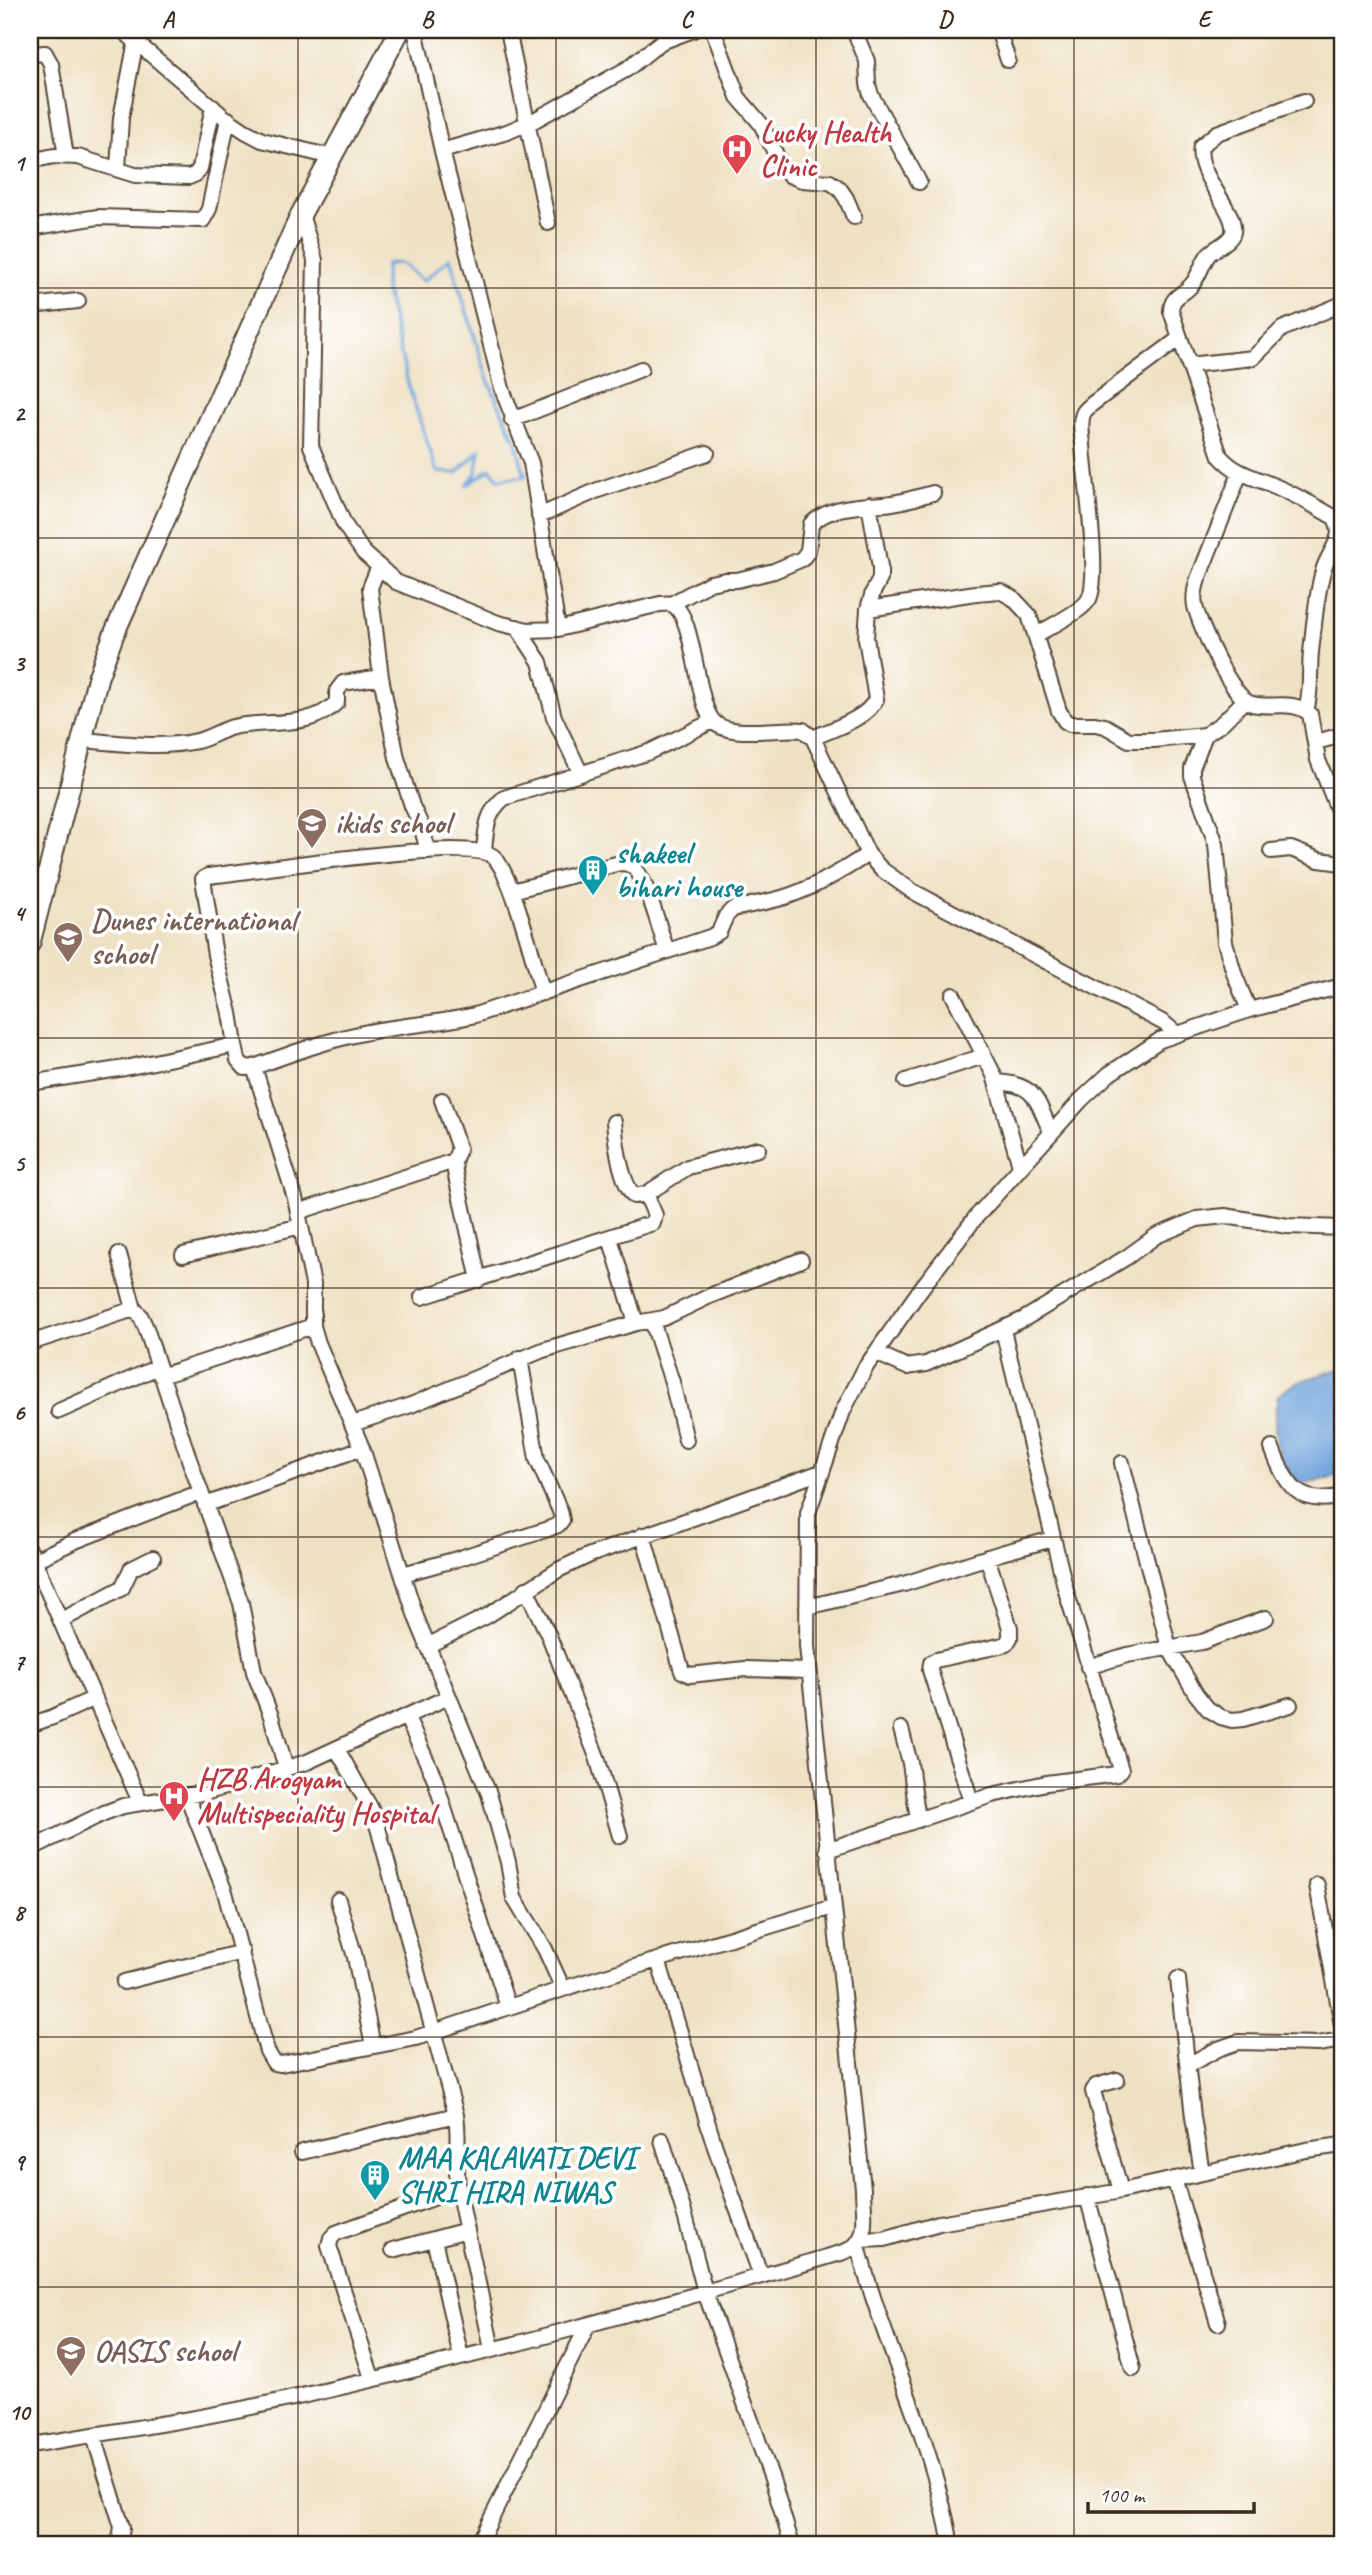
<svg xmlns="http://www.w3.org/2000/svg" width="1372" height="2575" font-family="Caveat,sans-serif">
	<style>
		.water { fill: #6da2da; stroke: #54667c; stroke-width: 2 }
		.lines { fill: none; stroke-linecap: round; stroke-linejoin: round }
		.stream { stroke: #6da2da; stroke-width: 3.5 }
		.minor-casing { stroke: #564637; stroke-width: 18 }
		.major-casing { stroke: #564637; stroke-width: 23 }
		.minor { stroke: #fff; stroke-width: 14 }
		.major { stroke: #fff; stroke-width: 19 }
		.grid { fill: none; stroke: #3b2a1e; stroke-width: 2; stroke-opacity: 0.55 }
		.labels { text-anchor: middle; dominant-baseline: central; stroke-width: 7; stroke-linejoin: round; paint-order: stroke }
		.health-label { font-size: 30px; font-weight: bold; fill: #be3a42; stroke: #fff; text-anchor: start }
		.education-label { font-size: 30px; font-weight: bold; fill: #785e54; stroke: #fff; text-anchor: start }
		.culture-label { font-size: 30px; font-weight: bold; fill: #0d838f; stroke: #fff; text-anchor: start }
		.neatline { fill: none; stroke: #3b2a1e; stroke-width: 2.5 }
		.grid-label { font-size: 23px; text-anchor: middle; font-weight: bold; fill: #3b2a1e }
	</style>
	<rect width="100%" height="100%" fill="#fff"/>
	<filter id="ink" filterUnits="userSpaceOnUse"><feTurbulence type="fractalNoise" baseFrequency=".0143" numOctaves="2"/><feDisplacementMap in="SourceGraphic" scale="14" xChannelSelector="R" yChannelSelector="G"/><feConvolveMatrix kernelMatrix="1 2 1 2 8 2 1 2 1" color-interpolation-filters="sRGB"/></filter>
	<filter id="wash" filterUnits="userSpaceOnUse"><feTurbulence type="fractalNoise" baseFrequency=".00686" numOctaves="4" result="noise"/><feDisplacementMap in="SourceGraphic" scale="28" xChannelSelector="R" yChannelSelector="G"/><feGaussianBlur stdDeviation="1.57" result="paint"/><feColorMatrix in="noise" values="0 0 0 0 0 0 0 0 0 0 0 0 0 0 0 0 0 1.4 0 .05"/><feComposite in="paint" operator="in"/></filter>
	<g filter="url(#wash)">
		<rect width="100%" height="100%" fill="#efe2c4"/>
		<path class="water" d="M1342,1368V1475L1301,1484C1274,1466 1272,1424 1278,1395L1298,1382Z"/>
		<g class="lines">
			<path class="stream" d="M450,258L488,380L516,442L525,476L499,479L490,469L467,485L476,473L480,450L457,473L437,472L408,384L385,287L386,264L401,263L423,281Z"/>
		</g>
	</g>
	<g filter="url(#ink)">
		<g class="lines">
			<g class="minor-casing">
				<path id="minor" d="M122,30L224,117L245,131L262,140L332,157
					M415,30L442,151L502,389L531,463L558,629L660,604C664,604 667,603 671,604C695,612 695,701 713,721C728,739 781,727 803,730L813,738L868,854L881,869L912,891L1164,1023L1177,1034
					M508,30L548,223
					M713,30L738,97L761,124L782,167L789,175L802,180L830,182L839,188L846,198L854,217
					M854,30L867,61L868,84L871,95L919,182
					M998,30L1008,60
					M30,54L45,53L51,64L66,156
					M1304,101L1217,133L1201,146C1195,175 1237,210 1233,232C1231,242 1216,247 1209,254C1202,263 1200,274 1193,283C1185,295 1171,295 1171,311L1220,456C1236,475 1258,478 1279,488C1298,496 1316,507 1334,517C1348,537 1328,551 1323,571C1316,596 1314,626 1311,652C1309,672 1312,691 1306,711
					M442,151L507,132L531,122L627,69L661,42L693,30
					M30,161L54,156L78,157L135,175L189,177L196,174L200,168L213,107
					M118,169L121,118L136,41
					M301,214L315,260L311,446L344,524L363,552L396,582L498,623L528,630L558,629
					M30,228L98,217L203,220L209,209L228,119
					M30,306L78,301
					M1189,365L1253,358L1282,329L1342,304
					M512,420L641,369
					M1240,473L1198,579C1195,588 1193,596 1195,606C1200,626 1232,699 1252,704C1272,709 1293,699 1310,714L1318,760L1342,820
					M539,516L598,490L707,453
					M671,604L710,583L725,580H737L774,571L802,559L808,551L811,524C831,505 859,506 884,504C900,503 917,497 933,493
					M868,609L976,593L1000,591L1013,598L1029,615L1059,711L1065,721L1070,724H1095L1105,726L1129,740H1154L1205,735L1222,723L1244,701
					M517,627L540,662L554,717L581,774
					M1036,635C1049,627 1083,611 1089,599C1101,574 1084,476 1083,444C1082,435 1079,421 1084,412C1087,408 1092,404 1096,401L1180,338
					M381,677L397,758L412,806L421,825L428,851
					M1205,735L1192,768V776L1216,844L1225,942L1235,976L1249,1010
					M813,738C832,729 867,719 876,699L866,638L868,609L873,592L880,579V567L869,504
					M83,740C119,743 162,749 197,741C210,738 221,730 233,727C266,719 311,730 337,702V691L343,683L381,677L370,588L378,568
					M1316,742L1342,735
					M484,851C486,829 486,813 504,798L649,752L713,721
					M1271,851L1291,849L1319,860L1342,863
					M512,891L620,863C626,863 631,864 635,869C648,882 660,932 667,951
					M543,993C534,963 513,877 494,857C472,835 249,872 208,876L203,879L215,955L230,1013L235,1045L238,1060L245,1068L254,1067L295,1198L313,1284V1326L318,1343L362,1448L416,1617L489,1794L508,1862L514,1898L545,1949L563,1989
					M953,995L994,1075L1020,1166
					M254,1067C290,1054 325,1041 363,1033C400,1025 438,1024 475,1015L710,937L719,932L726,916L733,909C752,904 772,902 791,895C819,885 844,870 868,854
					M906,1081L984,1056
					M996,1082C1037,1084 1036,1100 1051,1132
					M30,1083L125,1068L235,1045
					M442,1100L459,1149L454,1161L455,1172L479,1280
					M646,1194L688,1167L758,1149
					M298,1212L454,1161
					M610,1238L636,1323
					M119,1254L134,1309L140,1315L146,1328L189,1459L241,1603L254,1672L271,1716L286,1768
					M183,1255L301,1226
					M422,1297L653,1223L655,1215L646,1194L634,1196C620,1180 616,1143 614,1122
					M652,1321L672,1382L686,1440
					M30,1343L134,1309
					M876,1353L907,1367L926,1364L1024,1319L1127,1257L1156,1236L1197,1219L1225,1216L1288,1226L1342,1228
					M161,1376L313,1326
					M59,1411L158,1367
					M352,1424L411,1405L543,1350L636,1323L664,1318L712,1295L801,1260
					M1272,1448C1286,1485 1298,1507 1342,1496
					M1122,1463L1169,1648L1196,1694L1208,1709L1221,1717L1232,1720L1243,1719L1290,1705
					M205,1505L362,1448
					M643,1535L682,1671L690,1675L745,1669L809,1671
					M30,1551L140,1802
					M35,1560L75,1541L201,1492
					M403,1574L457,1559L548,1529L558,1525L562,1520L560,1511L537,1459L520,1358
					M526,1589L549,1636L597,1757L620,1836
					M807,1607L904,1584L1001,1553L1053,1539
					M62,1620L122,1588L131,1569L153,1558
					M427,1646L487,1616L558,1570L590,1555L821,1472
					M1088,1667L1127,1655L1202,1642L1266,1618
					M406,1716L434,1777L508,2007
					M30,1725L53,1717L95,1698
					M901,1729L910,1763L918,1820
					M337,1749L371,1809L378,1828L456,2115C460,2140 455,2164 458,2189L492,2349
					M187,1796L225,1892L267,2051L274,2063L281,2064L416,2038L575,1985L833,1907
					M971,1801L930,1670L931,1663L936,1660L999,1646L1006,1644L1010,1638V1628L987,1557
					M30,1849L104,1813L123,1806L208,1792L307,1762L448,1697
					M827,1850L992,1795L1046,1783L1117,1774L1121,1770L1066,1591L1003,1330
					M1317,1885L1342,2025
					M338,1900L355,1957L373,2046
					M658,1960L715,2147L761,2276
					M1178,1979L1193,2117L1202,2173
					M124,1982L242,1952
					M1188,2065L1218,2049L1238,2042L1318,2044L1342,2040
					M1117,2080L1096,2086L1093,2091L1121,2191
					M662,2140L686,2219L705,2292L772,2479L792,2545
					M302,2152L456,2115
					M1174,2179L1218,2323
					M1087,2196L1133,2369
					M434,2239L461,2357
					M862,2240L884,2239L939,2223L1121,2191L1306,2150L1342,2145
					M858,2246C884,2347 933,2441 951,2545
					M393,2250L467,2230
					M372,2378L329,2246L331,2238L336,2233L458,2189
					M94,2436L122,2527L119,2545
					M30,2445C112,2432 194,2420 275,2402C466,2360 656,2307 844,2252C872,2241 863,2215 863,2189L807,1646L808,1513L843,1411L865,1368L920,1290L976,1217L1081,1100L1109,1074L1160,1040L1249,1010L1342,986
					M478,2545L588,2325"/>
			</g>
			<g class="major-casing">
				<path id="major" d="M30,943L98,677L114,634L301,214L400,30"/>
			</g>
			<use href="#minor" class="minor"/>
			<use href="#major" class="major"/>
		</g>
	</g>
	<path class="grid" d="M298,30V2545M556,30V2545M816,30V2545M1074,30V2545M30,288H1342M30,538H1342M30,788H1342M30,1038H1342M30,1288H1342M30,1537H1342M30,1787H1342M30,2037H1342M30,2287H1342"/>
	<defs>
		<g id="hospital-pin" transform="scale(1.575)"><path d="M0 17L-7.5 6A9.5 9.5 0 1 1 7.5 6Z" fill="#e0444e" stroke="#fff"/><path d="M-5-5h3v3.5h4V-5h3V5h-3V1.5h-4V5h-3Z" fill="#fff"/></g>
		<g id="school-pin" transform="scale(1.575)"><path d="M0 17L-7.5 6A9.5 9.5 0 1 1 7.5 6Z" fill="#8d6e63" stroke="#fff"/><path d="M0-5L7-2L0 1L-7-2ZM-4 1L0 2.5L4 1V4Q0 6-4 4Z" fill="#fff"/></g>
		<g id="building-pin" transform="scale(1.575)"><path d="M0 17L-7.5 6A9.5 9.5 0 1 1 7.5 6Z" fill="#0f9aa8" stroke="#fff"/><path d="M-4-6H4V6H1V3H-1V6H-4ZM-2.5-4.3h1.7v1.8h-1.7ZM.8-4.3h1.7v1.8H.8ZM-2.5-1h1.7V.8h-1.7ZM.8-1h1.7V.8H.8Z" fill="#fff"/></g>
	</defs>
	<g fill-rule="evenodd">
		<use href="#hospital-pin" x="737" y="149"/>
		<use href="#school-pin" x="312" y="823"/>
		<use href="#building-pin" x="593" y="870"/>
		<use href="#school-pin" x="68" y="937"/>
		<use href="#hospital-pin" x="174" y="1796"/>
		<use href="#building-pin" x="375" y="2175"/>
		<use href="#school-pin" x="71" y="2351"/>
	</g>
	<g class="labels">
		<g class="health-label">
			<text x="760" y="132">Lucky Health<tspan x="760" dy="34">Clinic</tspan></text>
			<text x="197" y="1779">HZB Arogyam<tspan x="197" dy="34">Multispeciality Hospital</tspan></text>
		</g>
		<g class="education-label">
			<text x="335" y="823">ikids school</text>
			<text x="91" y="920">Dunes international<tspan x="91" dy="34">school</tspan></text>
			<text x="94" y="2351">OASIS school</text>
		</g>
		<g class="culture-label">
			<text x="616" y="853">shakeel<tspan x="616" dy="34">bihari house</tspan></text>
			<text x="398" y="2158">MAA KALAVATI DEVI<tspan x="398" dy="34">SHRI HIRA NIWAS</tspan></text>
		</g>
	</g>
	<rect width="1372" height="2575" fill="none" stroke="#fff" stroke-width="77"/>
	<path d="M1088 2502v10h166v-10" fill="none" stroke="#3b2a1e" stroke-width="3.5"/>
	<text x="1099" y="2502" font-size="21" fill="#3b2a1e" stroke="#ffffff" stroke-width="5" paint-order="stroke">100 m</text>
	<rect x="38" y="38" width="1296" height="2498" class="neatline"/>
	<g class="grid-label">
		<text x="168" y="27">A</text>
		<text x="427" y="27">B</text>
		<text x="686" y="27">C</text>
		<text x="945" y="27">D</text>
		<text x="1204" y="27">E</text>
		<text x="19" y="171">1</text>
		<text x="19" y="421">2</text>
		<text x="19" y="671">3</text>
		<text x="19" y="921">4</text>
		<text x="19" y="1171">5</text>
		<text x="19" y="1420">6</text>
		<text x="19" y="1670">7</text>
		<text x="19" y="1920">8</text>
		<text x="19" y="2170">9</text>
		<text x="19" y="2420">10</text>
	</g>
</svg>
